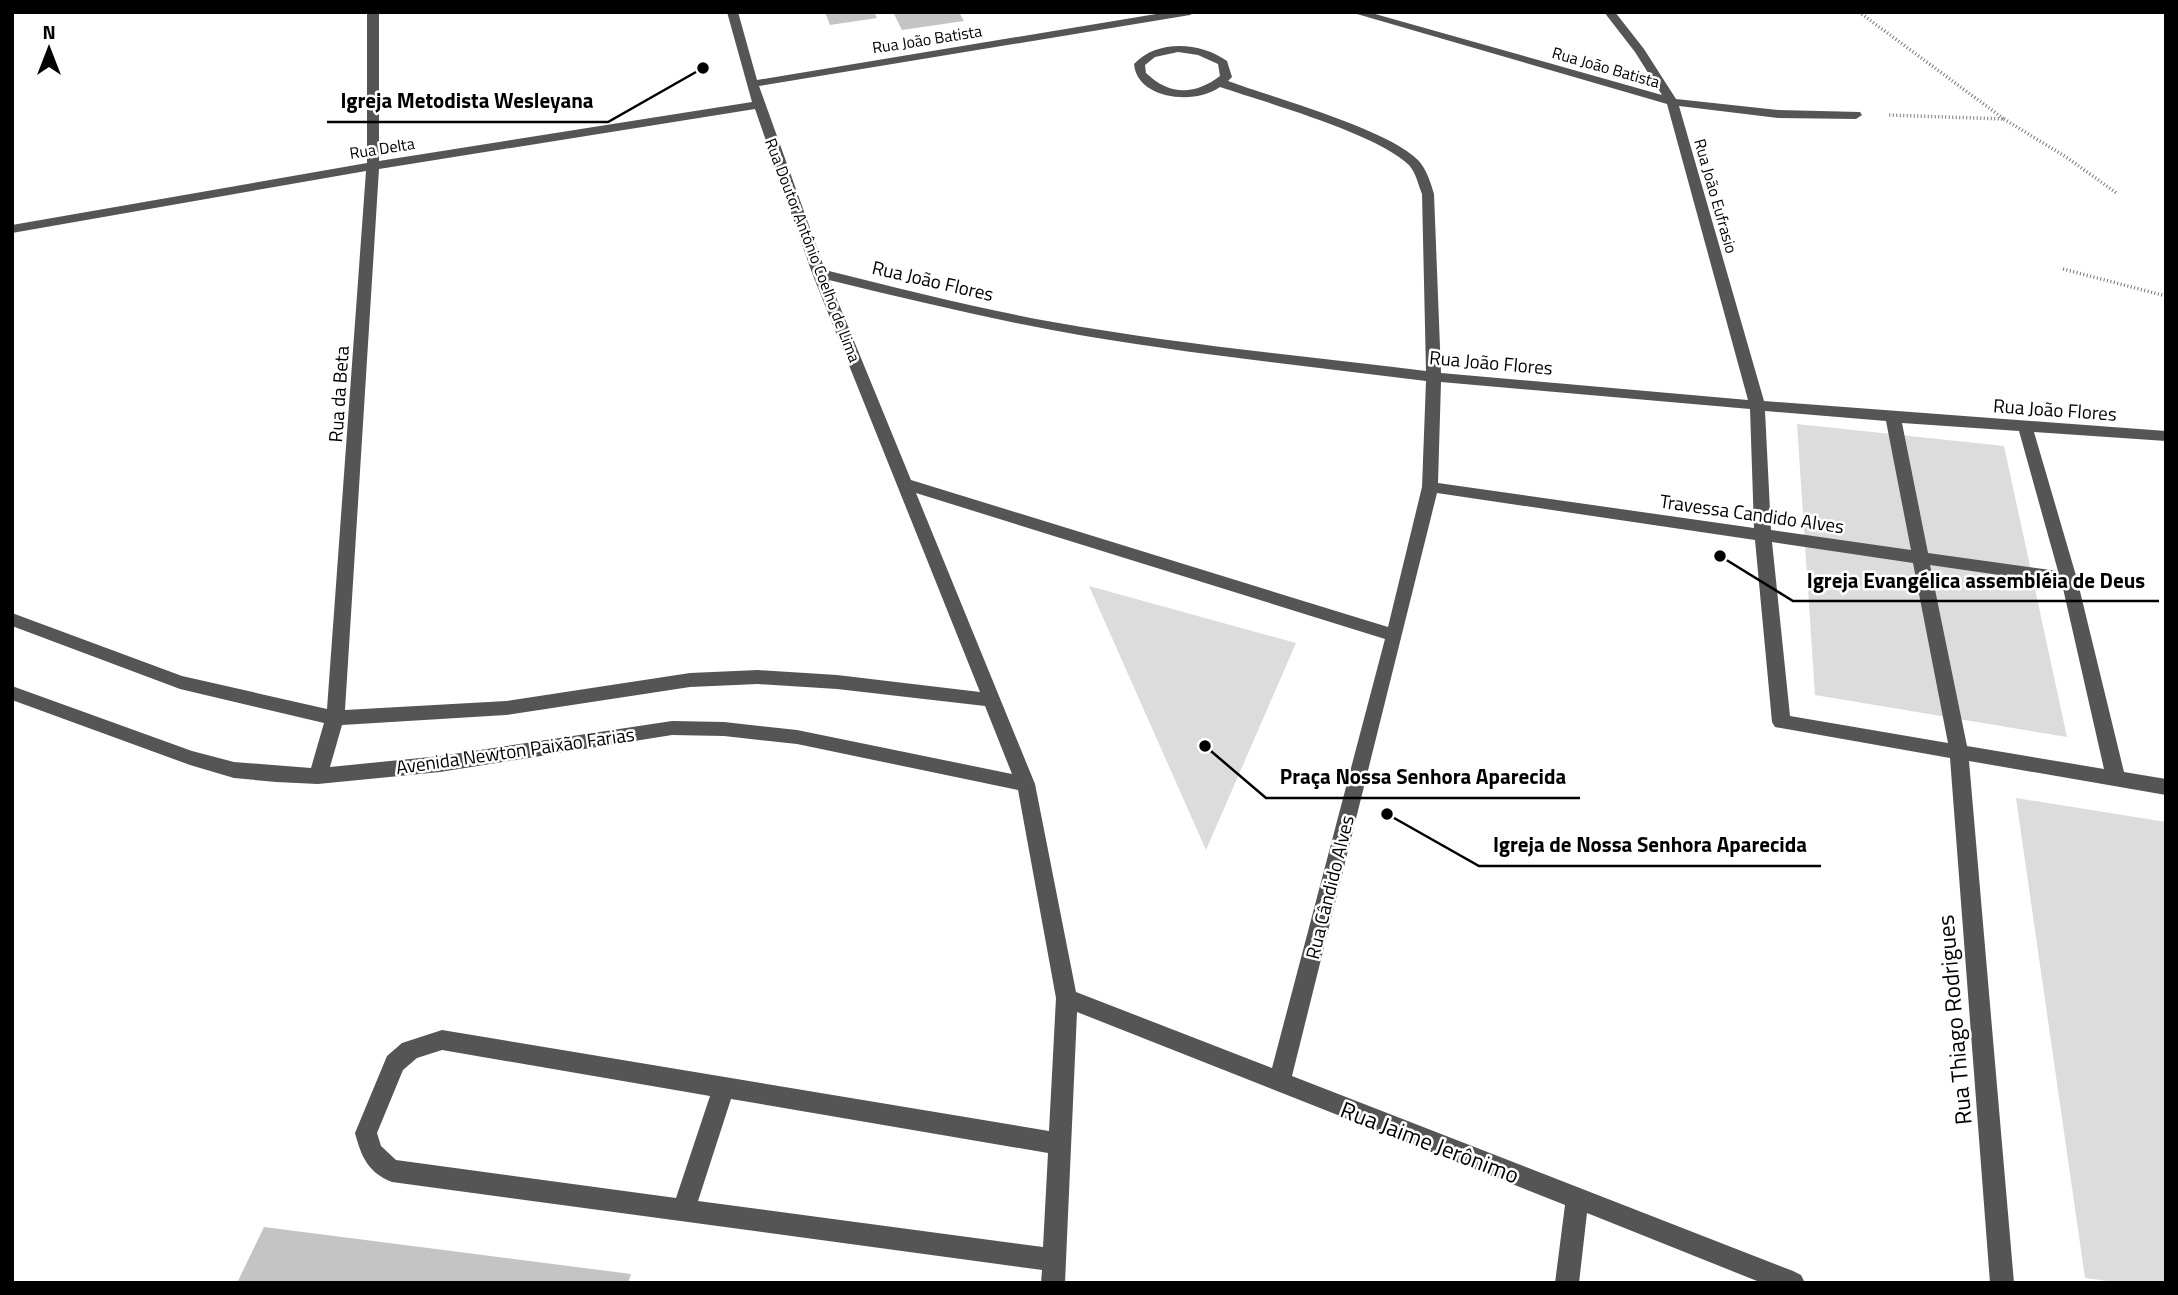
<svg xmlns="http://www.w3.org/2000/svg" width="2178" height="1295" font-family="'Titillium Web',sans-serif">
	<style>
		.green { fill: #dcdcdc }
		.building { fill: #c4c4c4 }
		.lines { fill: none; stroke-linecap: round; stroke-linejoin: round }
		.path { stroke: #777; stroke-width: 3.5; stroke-dasharray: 1 2.5; stroke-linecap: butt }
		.minor { fill: #555; fill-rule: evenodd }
		.labels { text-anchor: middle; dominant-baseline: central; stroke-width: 5; stroke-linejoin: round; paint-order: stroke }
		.far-street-label { font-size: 16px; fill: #000; stroke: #fff }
		.street-label { font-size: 19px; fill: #000; stroke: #fff }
		.near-street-label { font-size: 23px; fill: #000; stroke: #fff }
		.leader { fill: none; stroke: #000; stroke-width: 2.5 }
		.callout-dot { fill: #000; stroke: #fff; stroke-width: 2.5 }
		.callout-label { font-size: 21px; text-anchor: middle; font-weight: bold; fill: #000; stroke: #fff; stroke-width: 5; stroke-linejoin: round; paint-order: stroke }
	</style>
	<rect width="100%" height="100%" fill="#fff"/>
	<path class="green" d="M1797,424L2004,446L2067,737L1815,695Z
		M1089,586L1296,643L1206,850Z
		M2016,798L2166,822V1283H2122L2085,1278Z"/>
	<path class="building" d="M825,12H874L877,18L830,25Z
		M893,12H959L964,21L902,30Z
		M264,1227L631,1274L628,1283H237Z"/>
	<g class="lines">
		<path class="path" d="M1859,12L2004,119L1887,115
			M2004,119L2066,157L2118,194
			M2063,269L2166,296"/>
		<path class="minor" d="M367,12H379V161L752,102L727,12H738L757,80L1168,12H1195L1190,15L759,86L825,270C901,289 976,308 1053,322C1176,344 1302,356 1426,371L1422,194C1418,184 1416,173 1409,165C1376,133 1267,103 1220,87C1196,105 1137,100 1134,64C1157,39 1201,42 1227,61L1232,77L1228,81C1274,98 1386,128 1418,160C1427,170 1430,181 1434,194L1441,373L1748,400L1667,104L1350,12H1368L1662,95L1635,52L1604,12H1615L1644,49L1676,99L1778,110L1860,112L1862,115L1856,119L1778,118L1679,106L1764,401L2166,431V441L2034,432L2077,579L2124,772L2166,779V795L1969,761L2014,1283H1990L1950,758L1775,727L1772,722L1755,540L1437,493L1292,1076L1793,1271L1801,1275L1805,1283H1762L1587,1213L1579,1283H1555L1565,1205L1077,1012L1065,1283H1041L1042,1270L392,1182C368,1173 361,1156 355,1133L387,1056L402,1043L442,1030L1049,1131L1056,998L1018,790L797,744L724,736L672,735L440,772L318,784L276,782L234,778L190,765L12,700V686L192,751L234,762L311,768L324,723L180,689L12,626V613L182,676L327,709L366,171L12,233V225L367,163ZM1178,52L1198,55L1218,64L1220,76C1195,95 1170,96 1146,73L1145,65L1155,57ZM755,109L812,273L980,692L837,675L758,670L690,673L506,701L345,710L379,169ZM829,280C903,298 977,316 1052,330C1176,353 1302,365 1426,381L1422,487L1388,627L911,480ZM1441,382L1750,409L1754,528L1438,483ZM1765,411L1886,421L1911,550L1771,530ZM1902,423L2019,431L2058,571L1928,553ZM916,493L1385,639L1272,1068L1076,992L1035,784ZM1772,542L1913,563L1948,743L1790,716ZM1930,565L2062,584L2104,769L1967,746ZM758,684L837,689L985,706L1012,774L797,730L724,722L672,721L440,756L330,767L342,725L506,715L690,687ZM442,1050L710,1096L676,1198L396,1160L381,1146L377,1133L403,1070L417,1058ZM731,1099L1048,1153L1043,1247L698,1201Z"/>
	</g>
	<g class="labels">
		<g class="far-street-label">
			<text transform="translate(927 39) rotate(-9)">Rua João Batista</text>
			<text transform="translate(1606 67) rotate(16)">Rua João Batista</text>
			<text transform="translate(382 148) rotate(-9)">Rua Delta</text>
			<text transform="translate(1716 196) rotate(74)">Rua João Eufrasio</text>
			<text transform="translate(813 250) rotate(69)">Rua Doutor Antônio Coelho de Lima</text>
		</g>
		<g class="street-label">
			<text transform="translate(933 280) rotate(13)">Rua João Flores</text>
			<text transform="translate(1491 362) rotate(5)">Rua João Flores</text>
			<text transform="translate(338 394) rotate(-86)">Rua da Beta</text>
			<text transform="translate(2055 409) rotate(4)">Rua João Flores</text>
			<text transform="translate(1752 513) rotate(8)">Travessa Candido Alves</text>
			<text transform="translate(515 750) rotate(-8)">Avenida Newton Paixão Farias</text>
			<text transform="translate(1329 887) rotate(-76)">Rua Cândido Alves</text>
		</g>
		<g class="near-street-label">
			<text transform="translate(1954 1020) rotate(-95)">Rua Thiago Rodrigues</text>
			<text transform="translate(1430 1142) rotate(21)">Rua Jaime Jerônimo</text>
		</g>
	</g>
	<path class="leader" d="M703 68L608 122H327M1720 556L1793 601H2159M1205 746L1266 798H1580M1387 814L1479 866H1821"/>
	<g class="callout-dot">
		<circle cx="703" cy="68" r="7"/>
		<circle cx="1720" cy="556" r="7"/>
		<circle cx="1205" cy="746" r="7"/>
		<circle cx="1387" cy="814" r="7"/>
	</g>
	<g class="callout-label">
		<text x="467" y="108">Igreja Metodista Wesleyana</text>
		<text x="1976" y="588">Igreja Evangélica assembléia de Deus</text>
		<text x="1423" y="784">Praça Nossa Senhora Aparecida</text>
		<text x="1650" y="852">Igreja de Nossa Senhora Aparecida</text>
	</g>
	<rect width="2178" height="1295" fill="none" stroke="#000000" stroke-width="28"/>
	<g transform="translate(49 49)" stroke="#ffffff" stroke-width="5" paint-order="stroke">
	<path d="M0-5L12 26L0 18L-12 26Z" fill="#000000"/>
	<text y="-10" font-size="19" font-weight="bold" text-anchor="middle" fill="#000000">N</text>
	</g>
</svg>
